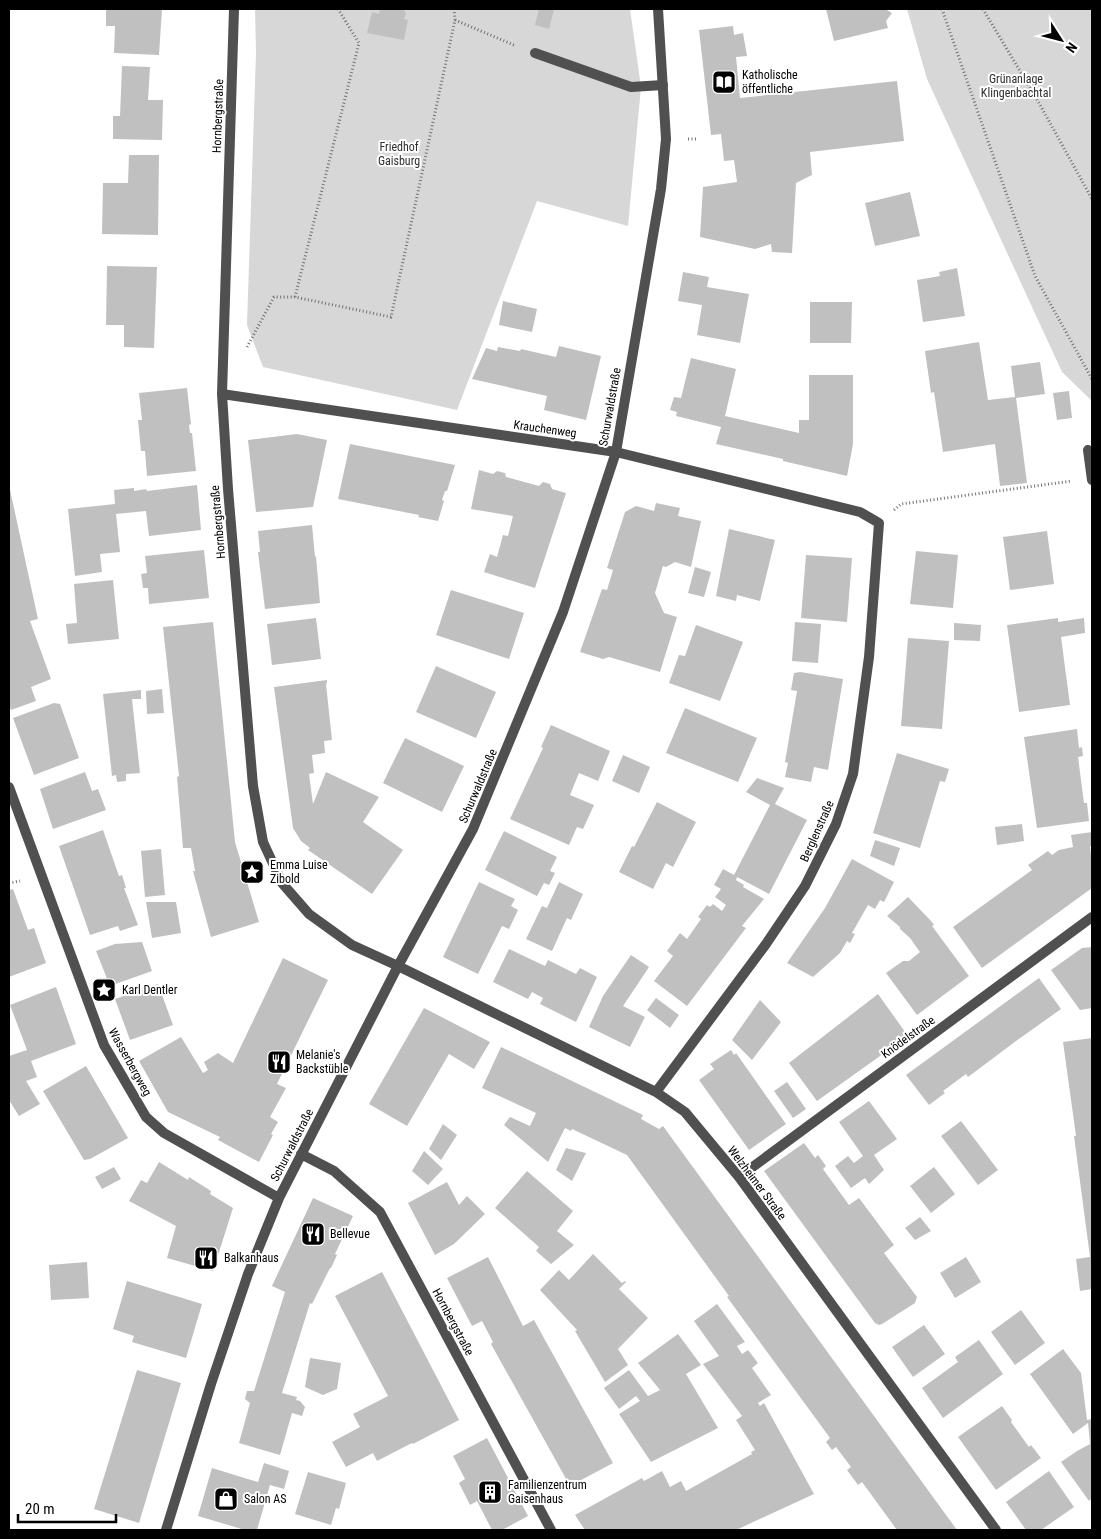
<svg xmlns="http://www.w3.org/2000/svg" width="1101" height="1539" font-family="'Roboto Condensed',sans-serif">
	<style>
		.green { fill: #d7d7d7 }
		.building { fill: #c0c0c0 }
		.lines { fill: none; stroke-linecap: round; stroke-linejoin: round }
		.path { stroke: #727272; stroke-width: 3; stroke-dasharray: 1 2.5; stroke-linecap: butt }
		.lane { stroke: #505050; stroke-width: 10 }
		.street { stroke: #505050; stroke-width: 10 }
		.labels { text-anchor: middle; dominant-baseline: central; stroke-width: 4; stroke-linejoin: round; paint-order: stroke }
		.poi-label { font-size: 12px; fill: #000; stroke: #fff; text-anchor: start }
		.park-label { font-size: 12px; fill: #2e2e2e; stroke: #fff }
		.street-label { font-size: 12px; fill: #000; stroke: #fff }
	</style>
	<rect width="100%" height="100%" fill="#fff"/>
	<path class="green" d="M255,9H630L641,87L628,226L537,201L457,410L263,367L247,325L256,53Z
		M907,9H1092V401L1062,372L927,79Z"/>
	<path class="building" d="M106,9H162L159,55L114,53L115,26H106Z
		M380,9H403L406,13L404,19L408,20L404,40L367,33L372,12L379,14Z
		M539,9H554L549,29L535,25Z
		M826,9H885L892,13L886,21L888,28L834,41Z
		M733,26L734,35L743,33L747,56L736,57L740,98L897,81L904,141L810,152L812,175L796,183L792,253L772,252L771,244L755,249L700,237L703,187L737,182L734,160L724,161L721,134L711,135L699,30Z
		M122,66L150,67L148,100H163L162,140L113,139V116H120Z
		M129,155H159L158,235L102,234L103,183H128Z
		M910,192L920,236L875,246L865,203Z
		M107,266L157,267L154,348L124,347V325H106Z
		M957,268L965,316L923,322L917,280L940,276L939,272Z
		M683,272L709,277L707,287L749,294L740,343L697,335L702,305L678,301Z
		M503,301L537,309L532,332L499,325Z
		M810,302H852L851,343H810Z
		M979,342L988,400L1015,397L1011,366L1040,362L1045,394L1016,398L1027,483L1000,486L995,444L943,452L934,392L931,393L925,351Z
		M559,346L601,356L586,420L544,410L547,396L472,379L486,348L497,351L498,347L520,351L521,349L556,357Z
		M691,358L736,369L725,416L799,433V420H809V375H853V444L847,476L783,461V459L716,444L721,427L676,416L677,412L670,410L674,397L681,398Z
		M187,388L191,424L189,425L190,433H192L196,471L147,476L145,451H141L138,420H142L139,393Z
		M1069,391L1072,418L1057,420L1053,393Z
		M297,434L327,440L313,507L256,512L248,440Z
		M350,444L455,465L447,491H445L442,500L444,501L438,521L418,517L419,515L338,499Z
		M479,470L493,474L497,471L505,473L506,477L539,486L543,482L550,484L552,489L566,493L535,588L484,572L490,554L497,557L503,535L508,536L513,516L471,509Z
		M9,485L38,619L30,621L51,679L31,687L36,701L11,710L9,704Z
		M197,485L201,530L149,536L146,511L116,514L120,552L100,554L102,572L75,576L68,509L115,504L114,490L134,488V491L146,489L147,491Z
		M656,503L680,508L678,516L701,521L691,567L675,562L666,567L663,566L655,593L664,613L677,617L660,672L609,657L603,659L580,652L602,589L607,590L613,570L607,568L625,512L636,506L654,511Z
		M312,525L315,557L316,556L320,603L265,609L258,552H260L258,531Z
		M729,529L775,540L760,601L737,595L736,601L716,596Z
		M1047,531L1054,584L1010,590L1003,537Z
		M204,550L209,598L149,604L148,588H143L141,574L147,573L145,556Z
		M916,551L958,555L953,608L910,604Z
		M806,555L852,558L847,622L801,618Z
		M695,567L711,572L704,597L688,593Z
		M113,580L119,639L68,644L66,624L77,623L74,584Z
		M451,590L524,613L509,659L436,635Z
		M316,618L321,659L272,665L267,624Z
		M1058,618V622L1084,618L1085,633L1061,637L1070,705L1019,712L1007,625Z
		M213,622L235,842L259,922L211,937L193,871H195L191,848H183L177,777L179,776L163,627Z
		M795,622L821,624L818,663L792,661Z
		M954,623L981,625L980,641L954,640Z
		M696,625L743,642L720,701L669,683L679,655L685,656Z
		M908,638L949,641L942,729L901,726Z
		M436,666L496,692L476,738L416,712Z
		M800,672L843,679L828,770L814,767L811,782L785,777L788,763L785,762L797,691L791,690L794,673Z
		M327,680V683L326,684L332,740L324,741L325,753L312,755L314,773L309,774L313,804L326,772L379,797L363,822L403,850L372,894L308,850L310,848L301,841L293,828L274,687Z
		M162,689L164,713L147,714L146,691Z
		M141,690V699H132L140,773L126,774V781L117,782L116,775L112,776L103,694Z
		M54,703L60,704L79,758L34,775L13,718Z
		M685,708L757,738L738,782L666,753Z
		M551,725L610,751L598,781L579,773L570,795L594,805L583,829L577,827L569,845L510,819L543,748L541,747Z
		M1077,729L1079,748L1082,747L1083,756L1078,757L1084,803H1087L1089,821L1037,828L1024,737Z
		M405,738L464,766L442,812L383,783Z
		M897,753L949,769L945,782L940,781L920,848L873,833Z
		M623,755L650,767L639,793L612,781Z
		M85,772L92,791L98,789L106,810L53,829L40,789Z
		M757,778L784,788L775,804L807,820L769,894L737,877L736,880L744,885L743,887L764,899L742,926L746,928L687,1006L654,981L673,956L667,951L680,933L687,939L701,919L698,917L707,905L710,907L713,904L722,911L726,905L715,897L721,889L714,885L723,869L734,875L770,805L746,792Z
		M657,802L696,822L673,867L666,863L653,889L619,872L632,846L634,847Z
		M1022,824L1024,841L997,845L995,827Z
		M103,830L119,876L122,875L126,888H124L138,925L120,931L118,926L90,935L59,846Z
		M504,831L557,857L550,871L555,873L549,885L544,883L537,896L485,870Z
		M1092,832V846H1090L1092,866V888L982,968L953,927L1032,870L1028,865L1048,851L1052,855L1059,850L1073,847L1071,835Z
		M875,840L900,848L894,866L870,856Z
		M161,849L165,895L145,897L141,851Z
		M852,859L894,882L884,902L880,900L875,909L868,905L852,933L855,934L850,943L847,941L840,953L813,977L787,963L825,908Z
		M479,882L515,899L511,906L518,910L509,929L502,926L478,974L443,957Z
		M559,882L583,894L571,920L567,918L552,951L526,939L542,906L547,908Z
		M13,889L28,930L34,928L46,963L9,977V890Z
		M908,897L932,922L934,925L932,926L969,976L917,1015L886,973L903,961H909L920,952L910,938L900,929V927L887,916Z
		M146,902H176L181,933L152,938Z
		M142,942L152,971L110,986L96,951L115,944Z
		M1092,947V1008L1080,1010L1051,970L1082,948Z
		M509,949L545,966L548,960L576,974L580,968L597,977L576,1022L540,1004L543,998L532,992L528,999L493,982Z
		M631,955L649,967L623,1006L645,1017L630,1047L589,1027L603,996Z
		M283,958L328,980L277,1084L286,1088L270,1117L278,1122L271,1134L273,1135L259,1162L218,1140L220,1137L168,1112L139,1061L181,1037L203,1073L208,1070L204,1062L218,1053L233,1063Z
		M1039,978L1061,1009L1016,1041L968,1077L966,1074L943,1091L945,1093L929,1105L906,1075Z
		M158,984L173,1025L130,1040L115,999Z
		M56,987L76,1044L31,1061L37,1077L26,1081L40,1104L19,1116L9,1100V1056L27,1050L10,1005Z
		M878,994L908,1036L817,1101L789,1063Z
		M656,998L679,1015L670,1028L647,1010Z
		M760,1000L781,1022L752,1060L732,1040Z
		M424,1008L490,1042L474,1069L449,1054L407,1126L369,1104Z
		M1092,1038V1289L1080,1291L1076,1259L1090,1257L1074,1136H1076L1063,1042Z
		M501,1047L643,1115L641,1119L659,1129L663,1126L957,1530H897L862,1482L858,1485L847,1470L851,1467L836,1447L832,1450L826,1442L830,1438L727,1297L729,1296L627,1155L572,1129L571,1131L565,1128L548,1162L504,1125L510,1117L530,1126L536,1113L482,1088Z
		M731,1050L734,1055L736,1053L786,1124L749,1150L699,1080L714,1069L710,1064Z
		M86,1066L128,1138L90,1159L84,1160L43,1091Z
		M787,1082L806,1109L793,1118L774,1091Z
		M869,1101L897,1139L874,1155L884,1170L869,1184L865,1178L851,1188L835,1166L848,1156L854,1163L863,1156L839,1122Z
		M961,1121L998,1170L978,1185L941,1136Z
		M443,1124L457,1135L441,1160L429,1149Z
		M804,1143L815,1158L818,1155L826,1166L823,1169L849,1205L859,1198L894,1245L884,1253L917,1297L915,1303L882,1324L879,1325L875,1323L764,1171Z
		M566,1148L586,1153L572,1181L556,1170Z
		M424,1151L443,1169L428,1185L412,1171Z
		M159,1162L188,1180L189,1177L211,1191L210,1194L233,1208L213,1271L167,1258L176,1226L129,1201L141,1180L147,1183Z
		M114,1167L121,1179L102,1189L95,1177Z
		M934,1167L955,1194L931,1213L910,1186Z
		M527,1171L573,1211L557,1231L574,1245L551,1264L536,1251L539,1247L495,1208Z
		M447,1182L459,1205L467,1196L485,1214L454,1244L435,1255L408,1203Z
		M313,1198L353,1216L335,1254L337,1255L331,1268H330L312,1304L310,1303L282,1393L297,1397L296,1400L300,1401L305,1407L302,1416L292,1413L280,1455L239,1443L250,1403L245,1399L247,1391H254L285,1292L272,1286Z
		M920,1217L931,1231L915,1240L905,1228Z
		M593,1254L622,1283L625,1281L626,1282L619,1289L648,1318L618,1349L628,1365L605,1382L575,1331L577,1330L540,1290L559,1270L569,1280Z
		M488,1257L523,1326L534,1320L613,1463L570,1486L491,1344L493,1342L482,1321L472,1326L447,1278Z
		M966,1257L981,1282L955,1298L940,1273Z
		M87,1262L89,1298L51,1300L49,1265Z
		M382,1272L459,1420L413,1444L412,1443L377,1461L373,1453L346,1467L332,1442L360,1427L353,1414L388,1396L335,1296Z
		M127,1281L202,1304L186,1358L132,1342L134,1336L113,1329Z
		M717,1304L745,1342L737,1346L742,1354L748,1350L758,1363L752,1368L771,1395L758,1403L760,1406L764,1403L814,1494L736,1530H585L575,1515L642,1478L644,1481L662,1471L670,1487L681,1481L686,1491L752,1454L751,1452L755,1450L736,1420L742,1416L703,1364L719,1356L694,1321Z
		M1021,1310L1045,1343L1015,1365L991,1332Z
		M924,1325L945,1354L913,1377L892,1347Z
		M678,1334L701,1365L686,1374L718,1428L651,1462L619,1414L640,1401L636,1396L619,1409L604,1388L629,1370L648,1396L660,1390L638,1363Z
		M979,1340L1003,1374L943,1418L922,1388L958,1362L955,1357Z
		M1063,1349L1081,1373L1087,1420L1092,1419V1498L1089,1501L1061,1462L1077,1451L1090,1444L1088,1423L1073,1434L1030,1374Z
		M310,1358L341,1363L337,1389L323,1395L305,1387Z
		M137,1370L181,1383L139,1523L94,1509Z
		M1002,1406L1012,1420L1011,1422L1029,1447L1031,1445L1041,1458L996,1490L958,1437Z
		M487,1438L528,1516L502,1530H492L477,1501L470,1505L459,1483L465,1479L453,1456Z
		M264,1463L289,1471L284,1489L270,1485L257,1530H245L198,1516L212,1468L258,1482Z
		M1049,1471L1074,1507L1041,1530H1026L1006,1502Z
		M308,1472L346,1483L339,1509L336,1508L331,1525L295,1514Z"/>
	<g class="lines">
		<path class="path" d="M942,9L1035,276L1092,379
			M983,9L1039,103L1092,199
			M455,20L516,46
			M688,139H698
			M295,297L359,43L338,9
			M247,347L274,297H295L391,317L455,20L454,9
			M894,510L901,504L1072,481
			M9,883L20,881"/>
		<path class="lane" d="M535,53L631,87L663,85"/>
		<path class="street" d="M234,9L222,394L228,489L253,786L263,842L282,883L309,914L352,945L398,966L656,1092L685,1112L739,1177L996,1530
			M222,394L616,452L860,512L879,523L869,657L853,774L836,824L805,886L766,944L656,1092
			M1088,450L1092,480
			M9,787L104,1045L146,1117L164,1133L279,1198
			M301,1154L334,1171L380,1212L551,1530
			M739,1177L1092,917
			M166,1530L211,1384L248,1274L279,1198L398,966L473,829L563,612L616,452L661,189L666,139L658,9"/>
	</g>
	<defs>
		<g id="library-square" transform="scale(1.25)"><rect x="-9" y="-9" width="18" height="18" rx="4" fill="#000" stroke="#fff"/><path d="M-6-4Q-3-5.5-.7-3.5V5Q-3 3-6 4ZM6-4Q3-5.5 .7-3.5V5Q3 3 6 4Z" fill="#fff"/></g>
		<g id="sight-square" transform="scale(1.25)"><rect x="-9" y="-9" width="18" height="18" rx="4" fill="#000" stroke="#fff"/><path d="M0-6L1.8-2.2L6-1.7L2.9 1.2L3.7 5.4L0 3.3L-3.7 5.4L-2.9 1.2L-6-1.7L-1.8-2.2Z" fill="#fff"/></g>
		<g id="restaurant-square" transform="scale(1.25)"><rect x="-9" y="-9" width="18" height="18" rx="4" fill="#000" stroke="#fff"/><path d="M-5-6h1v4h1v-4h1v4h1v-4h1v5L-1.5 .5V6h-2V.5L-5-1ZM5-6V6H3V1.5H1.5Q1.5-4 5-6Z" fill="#fff"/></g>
		<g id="building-square" transform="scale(1.25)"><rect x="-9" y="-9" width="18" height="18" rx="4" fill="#000" stroke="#fff"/><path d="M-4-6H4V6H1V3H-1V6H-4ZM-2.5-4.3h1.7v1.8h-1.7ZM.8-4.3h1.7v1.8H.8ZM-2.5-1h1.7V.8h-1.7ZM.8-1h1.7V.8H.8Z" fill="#fff"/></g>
		<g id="shop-square" transform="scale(1.25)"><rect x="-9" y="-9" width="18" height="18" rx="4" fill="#000" stroke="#fff"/><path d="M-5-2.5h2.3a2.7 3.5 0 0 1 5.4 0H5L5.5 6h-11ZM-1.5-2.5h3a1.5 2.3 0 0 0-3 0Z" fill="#fff"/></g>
	</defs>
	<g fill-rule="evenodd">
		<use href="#library-square" x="724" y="82"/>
		<use href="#sight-square" x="252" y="872"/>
		<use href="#sight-square" x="104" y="990"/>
		<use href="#restaurant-square" x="279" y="1062"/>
		<use href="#restaurant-square" x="313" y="1234"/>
		<use href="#restaurant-square" x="206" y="1258"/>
		<use href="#building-square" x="490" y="1492"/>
		<use href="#shop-square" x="226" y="1499"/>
	</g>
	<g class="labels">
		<g class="poi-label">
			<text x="742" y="75">Katholische<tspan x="742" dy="14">öffentliche</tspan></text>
			<text x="270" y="865">Emma Luise<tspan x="270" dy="14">Zibold</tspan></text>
			<text x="122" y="990">Karl Dentler</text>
			<text x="296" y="1055">Melanie's<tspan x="296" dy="14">Backstüble</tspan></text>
			<text x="330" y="1234">Bellevue</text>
			<text x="224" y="1258">Balkanhaus</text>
			<text x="508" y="1485">Familienzentrum<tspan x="508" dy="14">Gaisenhaus</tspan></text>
			<text x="244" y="1499">Salon AS</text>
		</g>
		<g class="park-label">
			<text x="1016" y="79">Grünanlage<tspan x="1016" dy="14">Klingenbachtal</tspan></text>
			<text x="399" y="147">Friedhof<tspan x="399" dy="14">Gaisburg</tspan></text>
		</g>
		<g class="street-label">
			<text transform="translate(218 116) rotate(-88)">Hornbergstraße</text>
			<text transform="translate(610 407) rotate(-80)">Schurwaldstraße</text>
			<text transform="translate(545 429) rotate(8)">Krauchenweg</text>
			<text transform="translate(218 522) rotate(-95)">Hornbergstraße</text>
			<text transform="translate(478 786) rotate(-67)">Schurwaldstraße</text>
			<text transform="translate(817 831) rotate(-66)">Berglenstraße</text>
			<text transform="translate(908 1037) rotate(-36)">Knödelstraße</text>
			<text transform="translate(130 1062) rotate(61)">Wasserbergweg</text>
			<text transform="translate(292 1145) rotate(-63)">Schurwaldstraße</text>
			<text transform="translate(757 1183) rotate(53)">Welzheimer Straße</text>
			<text transform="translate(453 1322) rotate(62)">Hornbergstraße</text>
		</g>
	</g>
	<rect width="1101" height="1539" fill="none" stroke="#000000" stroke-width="20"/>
	<g transform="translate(1061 40) rotate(126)" stroke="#ffffff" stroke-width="4" paint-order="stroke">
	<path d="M0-4L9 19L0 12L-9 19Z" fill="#000000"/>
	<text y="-8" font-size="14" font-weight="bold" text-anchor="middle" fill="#000000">N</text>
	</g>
	<path d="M18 1514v8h98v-8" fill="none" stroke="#000000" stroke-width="2.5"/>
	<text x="25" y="1514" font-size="15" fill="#000000" stroke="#ffffff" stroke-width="4" paint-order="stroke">20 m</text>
</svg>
